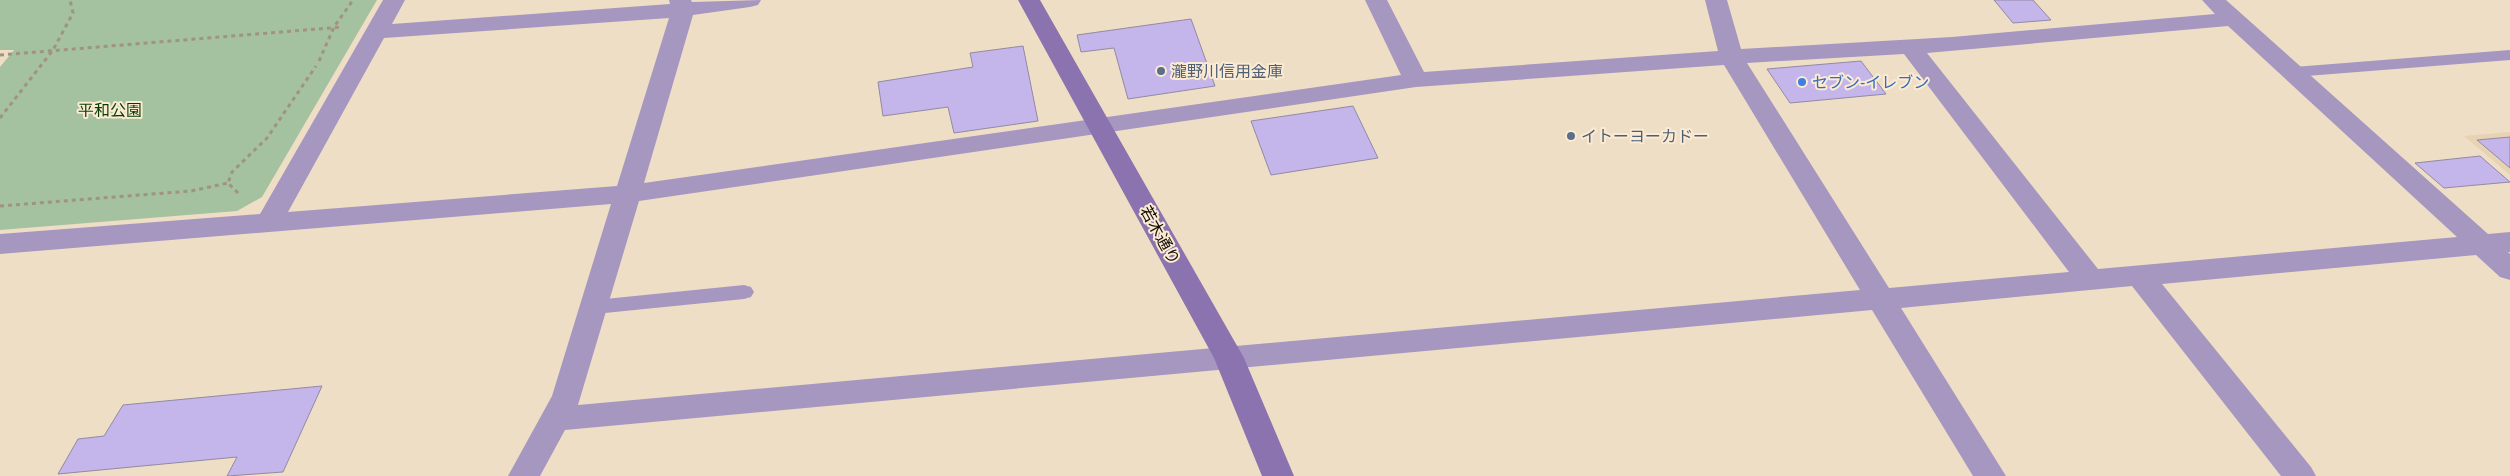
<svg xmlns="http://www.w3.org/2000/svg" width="2510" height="476" font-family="Arial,'Noto Sans JP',sans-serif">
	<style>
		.built { fill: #e8d2b4 }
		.green { fill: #a4c1a0 }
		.building { fill: #c4b5ea; stroke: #918aa3 }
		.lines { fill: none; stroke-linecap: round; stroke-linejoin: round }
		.path { stroke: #a09381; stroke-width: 3; stroke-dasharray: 4 4; stroke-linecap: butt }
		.lane { fill: #a697c0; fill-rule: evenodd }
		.street { fill: #a697c0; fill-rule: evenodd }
		.secondary { fill: #8a73af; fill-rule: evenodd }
		.service-dot { fill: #5c6f8a; stroke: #fcebd3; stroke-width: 2 }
		.shop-dot { fill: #3f7fe0; stroke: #fcebd3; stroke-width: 2 }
		.labels { text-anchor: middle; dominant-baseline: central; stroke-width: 4; stroke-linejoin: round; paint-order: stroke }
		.service-label { font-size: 16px; fill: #4e5e75; stroke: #fcebd3; text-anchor: start }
		.shop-label { font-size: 16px; fill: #366cbe; stroke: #fcebd3; text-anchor: start }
		.park-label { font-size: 16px; fill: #053d00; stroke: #fcebd3 }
		.street-label { font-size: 16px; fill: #120d05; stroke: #fcebd3 }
	</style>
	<rect width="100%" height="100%" fill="#efdec6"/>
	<path class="built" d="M2510,132V175L2464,136Z"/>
	<path class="green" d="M0,0H377L262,197L237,211L0,230V67L14,50H0Z"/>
	<path class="building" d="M1994,0H2033L2051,20L2013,23Z
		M1191,19L1215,86L1128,99L1114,48L1081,52L1077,35Z
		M1023,46L1038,121L954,133L948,107L883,116L878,82L973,67L970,53Z
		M1861,61L1886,94L1790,103L1767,69Z
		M1353,106L1378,158L1271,175L1251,121Z
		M2510,137V168L2477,140Z
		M2480,156L2510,182L2444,188L2415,163Z
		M322,386L283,472L227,476L237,457L58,474L78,439L104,436L123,405Z"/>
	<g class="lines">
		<path class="path" d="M0,55L342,27
			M319,61L334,27L353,0
			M0,118L53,50L73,13L70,0
			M238,193L228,183L232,172L267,138L316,66
			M0,206L191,191L228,183"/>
		<path class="lane" d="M2510,50V60L2294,77L2288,76L2286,72L2288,68L2294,67Z
			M744,285L751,287L754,292L751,297L744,299L595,314L588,312L585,307L588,302L595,300Z"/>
		<path class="street" d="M383,0H405L392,24L670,4L669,0H691L692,2L761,0L758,5L750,7L693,15L644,183L1401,75L1365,0H1387L1424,72L1718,51L1705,0H1727L1741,49L1952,37L2215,14L2202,0H2226L2488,234L2510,232V252H2508L2510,254V280L2500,277L2476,255L2162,284L2311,467L2316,476H2281L2132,286L1901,308L2006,476H1973L1872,310L565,430L540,476H508L552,396L611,204L0,254V234L260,214ZM669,18L617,186L288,212L384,38ZM2228,26L2457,237L2098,269L1927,53ZM1904,54L2069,272L1889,288L1747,63ZM1724,65L1860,290L578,405L639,201L1416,87Z"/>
		<path class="secondary" d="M1018,0H1040L1244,358L1294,476H1262L1214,358Z"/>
	</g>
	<g class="service-dot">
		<circle cx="1161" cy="71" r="5"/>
		<circle cx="1571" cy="136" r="5"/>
	</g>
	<circle class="shop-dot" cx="1802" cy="82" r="5"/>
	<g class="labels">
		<g class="service-label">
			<text x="1171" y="71">瀧野川信用金庫</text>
			<text x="1581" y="136">イトーヨーカドー</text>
		</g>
		<g class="shop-label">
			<text x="1812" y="82">セブン-イレブン</text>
		</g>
		<g class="park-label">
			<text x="110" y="110">平和公園</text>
		</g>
		<g class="street-label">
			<text transform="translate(1160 235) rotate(61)">若木通り</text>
		</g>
	</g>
</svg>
